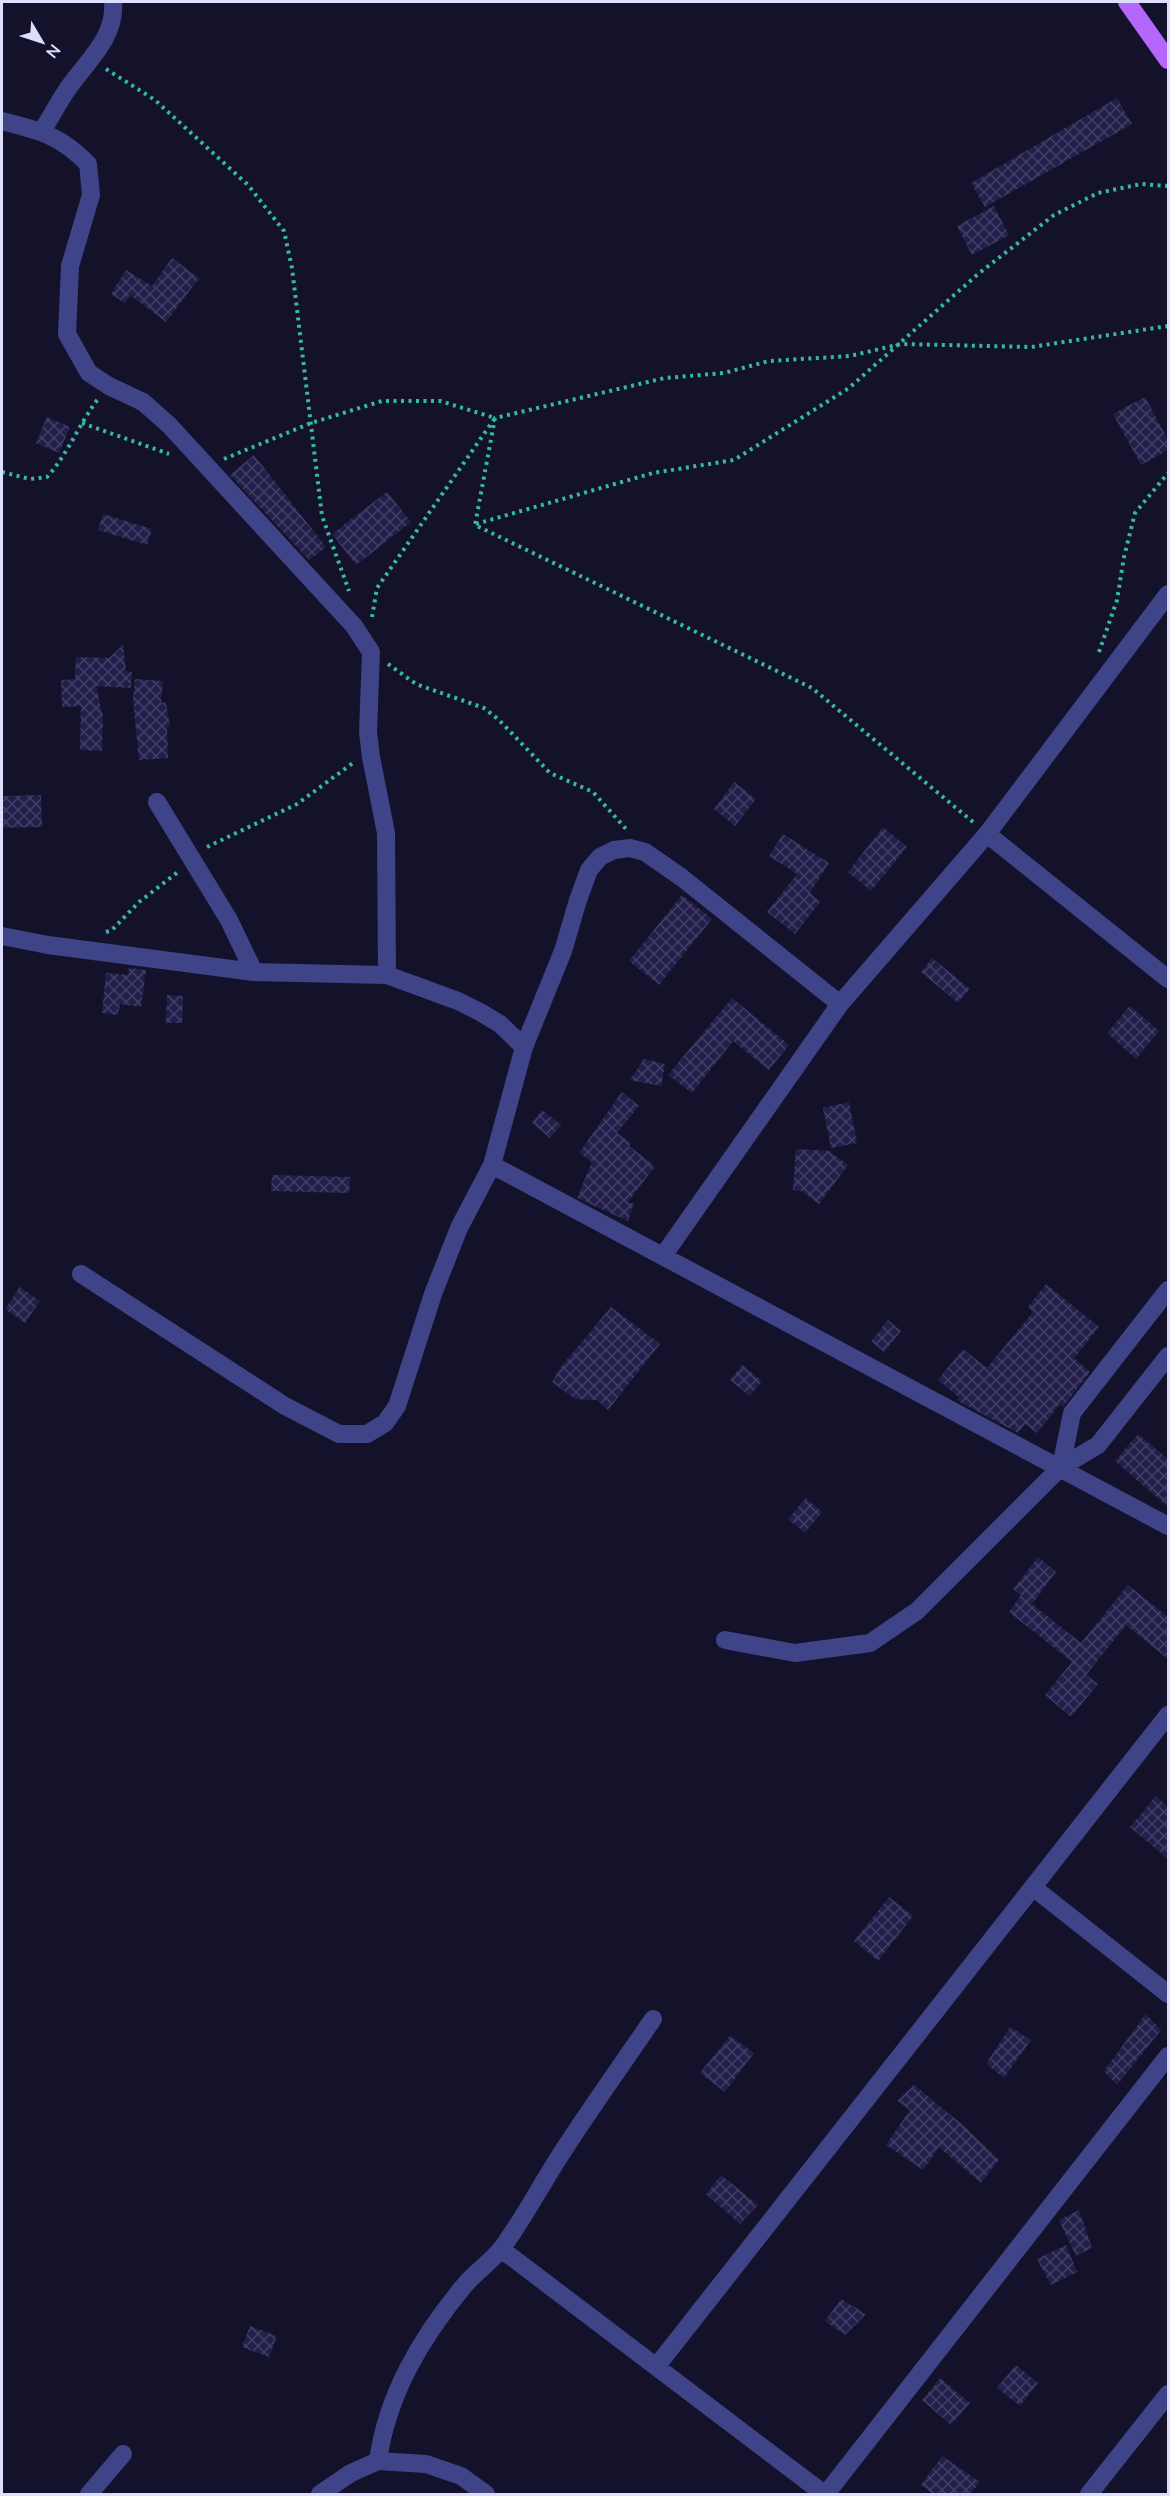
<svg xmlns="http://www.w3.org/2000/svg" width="1170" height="2496" font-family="Mulish,sans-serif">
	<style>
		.building { fill: url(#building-cross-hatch) }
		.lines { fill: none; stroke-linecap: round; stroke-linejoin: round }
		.path { stroke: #35b9a4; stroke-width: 4; stroke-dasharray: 3 4.5; stroke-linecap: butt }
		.street { stroke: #3f4488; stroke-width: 18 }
		.primary { stroke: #b467fa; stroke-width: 18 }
	</style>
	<defs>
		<pattern id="building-cross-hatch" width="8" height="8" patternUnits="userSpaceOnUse" patternTransform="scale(1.5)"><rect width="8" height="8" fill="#231f4b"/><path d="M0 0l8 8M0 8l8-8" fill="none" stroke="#423f66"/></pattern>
	</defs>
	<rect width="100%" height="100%" fill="#14122a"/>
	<path class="building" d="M1117,98L1132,124L985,207L971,183Z
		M994,206L1009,235L972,255L957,226Z
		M172,258L199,278L166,322L130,295L125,303L111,294L126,270L152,286Z
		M1145,397L1168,440V450L1141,465L1113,414Z
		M47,417L70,427L59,453L36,443Z
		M254,455L326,547L309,560L230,475Z
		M387,492L411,522L356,565L332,534Z
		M103,514L152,529L147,545L98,530Z
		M123,645L126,671L132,672L131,688L96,686L103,717L102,751L80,750L81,706L62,707L61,680L75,679L76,657L109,658Z
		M135,679L163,681L161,703L166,702L170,726L167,727L168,758L139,760L133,699Z
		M734,782L756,799L735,826L714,809Z
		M41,795L42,827L2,828V796Z
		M883,827L907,847L871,891L848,872Z
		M783,834L829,863L810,893L820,902L795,934L767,912L797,874L769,856Z
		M682,895L712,919L659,985L629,961Z
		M932,958L970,989L958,1003L921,972Z
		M129,968L146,970L141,1007L120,1004L118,1015L102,1013L106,973L128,975Z
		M167,995L183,996L182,1023H166Z
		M732,998L789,1045L769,1070L733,1041L692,1093L668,1075Z
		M1130,1006L1159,1031L1136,1059L1107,1033Z
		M644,1059L665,1064L661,1086L630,1080Z
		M622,1092L639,1106L617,1133L631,1143L629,1146L655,1166L628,1202L634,1204L628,1221L577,1198L592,1162L579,1153Z
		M849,1102L857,1143L831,1148L823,1108Z
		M542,1110L561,1125L550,1138L532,1123Z
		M796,1149L829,1151L848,1165L819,1204L801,1191L793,1190Z
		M272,1175L350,1177L349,1193L271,1191Z
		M1046,1284L1099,1327L1074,1358L1090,1372L1063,1407L1060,1404L1037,1433L1025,1424L1018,1433L960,1402L957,1399L959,1397L938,1380L963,1349L987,1368L1033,1312L1028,1307Z
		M20,1287L40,1301L25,1323L5,1309Z
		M611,1307L660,1344L608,1410L597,1400L575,1399L552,1382L560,1368Z
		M888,1320L901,1331L884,1352L871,1341Z
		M742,1365L762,1381L750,1396L730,1380Z
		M1138,1434L1168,1459V1507L1115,1461Z
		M806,1498L822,1512L805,1533L788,1519Z
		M1038,1557L1056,1572L1032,1604L1081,1643L1128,1585L1168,1617V1659L1126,1625L1086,1675L1098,1684L1071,1717L1045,1695L1072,1662L1009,1612L1021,1595L1013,1589Z
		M1156,1796L1168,1807V1859L1130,1827Z
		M889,1897L913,1916L878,1961L854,1941Z
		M1146,2014L1161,2030L1117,2085L1104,2071Z
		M1010,2027L1031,2040L1004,2078L986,2064Z
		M730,2036L754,2053L725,2092L700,2073Z
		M914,2085L964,2126L999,2160L981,2183L939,2147L923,2170L886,2145L910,2110L897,2101Z
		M721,2175L758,2205L740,2224L706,2194Z
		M1079,2210L1092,2248L1076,2256L1059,2220Z
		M1066,2245L1077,2272L1051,2285L1037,2259Z
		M841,2299L866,2314L845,2335L825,2321Z
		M250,2326L277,2336L269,2357L242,2347Z
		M1016,2365L1038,2383L1020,2406L997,2388Z
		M940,2378L970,2403L951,2425L922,2400Z
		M942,2456L980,2482L970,2494H933L921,2485Z"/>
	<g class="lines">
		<path class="path" d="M106,69L155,100L248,185L284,231L292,268L322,516L349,591
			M82,423L169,454
			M224,459L311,423L382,401H440L495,418L377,588L372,617
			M2,472L30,479L47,477C68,454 79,424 98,399
			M476,524L653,473L734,460L849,388L978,274L1054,215L1098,193L1141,184L1168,186
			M1099,652L1117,600L1124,557L1135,513L1168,473
			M388,664L416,684L484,708L499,720L550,773L593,792L626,829
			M973,822L812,688L475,525L495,418L665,378L724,373L769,361L850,356L901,344L1031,347L1168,326
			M207,847L297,804L353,763
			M106,932L112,930L139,902L178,872"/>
		<path class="street" d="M2,121C40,131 60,135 88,164L91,195L70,266L67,334L89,373L109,386L143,402L169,425L354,626L371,652L368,732L371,757L386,833L387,975
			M42,131C51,117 59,101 69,87C88,60 116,37 113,2
			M157,802L229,920L254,972
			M987,834L1168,979
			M2,936L48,945L254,972L387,975L458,1001L480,1012L500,1024L524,1047
			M492,1165L1168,1526
			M663,1256L840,1004L987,834L1168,594
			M81,1274L285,1406L339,1434H367L385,1423L397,1406L433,1294L459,1228L492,1165L524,1047L563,951L578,900L589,870L600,857L614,850L630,848L645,852L681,877L840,1004
			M1061,1467L1072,1413L1168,1290
			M725,1640L795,1653L870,1643L917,1611L1061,1467L1098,1445L1168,1356
			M1034,1888L1168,1994
			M501,2249L824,2494
			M656,2367L1168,1715
			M378,2461C387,2395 421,2338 463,2287C474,2273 491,2262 502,2248C524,2218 542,2183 563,2151C592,2106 623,2063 653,2019
			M89,2494L123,2454
			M320,2494L351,2473L378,2461L426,2464L461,2476L486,2494
			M826,2494L1168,2056
			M1089,2494L1168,2394"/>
		<path class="primary" d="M1127,2L1168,60"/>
	</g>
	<rect width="1170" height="2496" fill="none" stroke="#ddddfe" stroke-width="6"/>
	<g transform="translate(42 42) rotate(129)" stroke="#14122a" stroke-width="4.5" paint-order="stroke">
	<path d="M0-4.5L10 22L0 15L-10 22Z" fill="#ddddfe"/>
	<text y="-9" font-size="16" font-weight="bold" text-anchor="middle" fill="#ddddfe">N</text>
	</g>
</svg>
